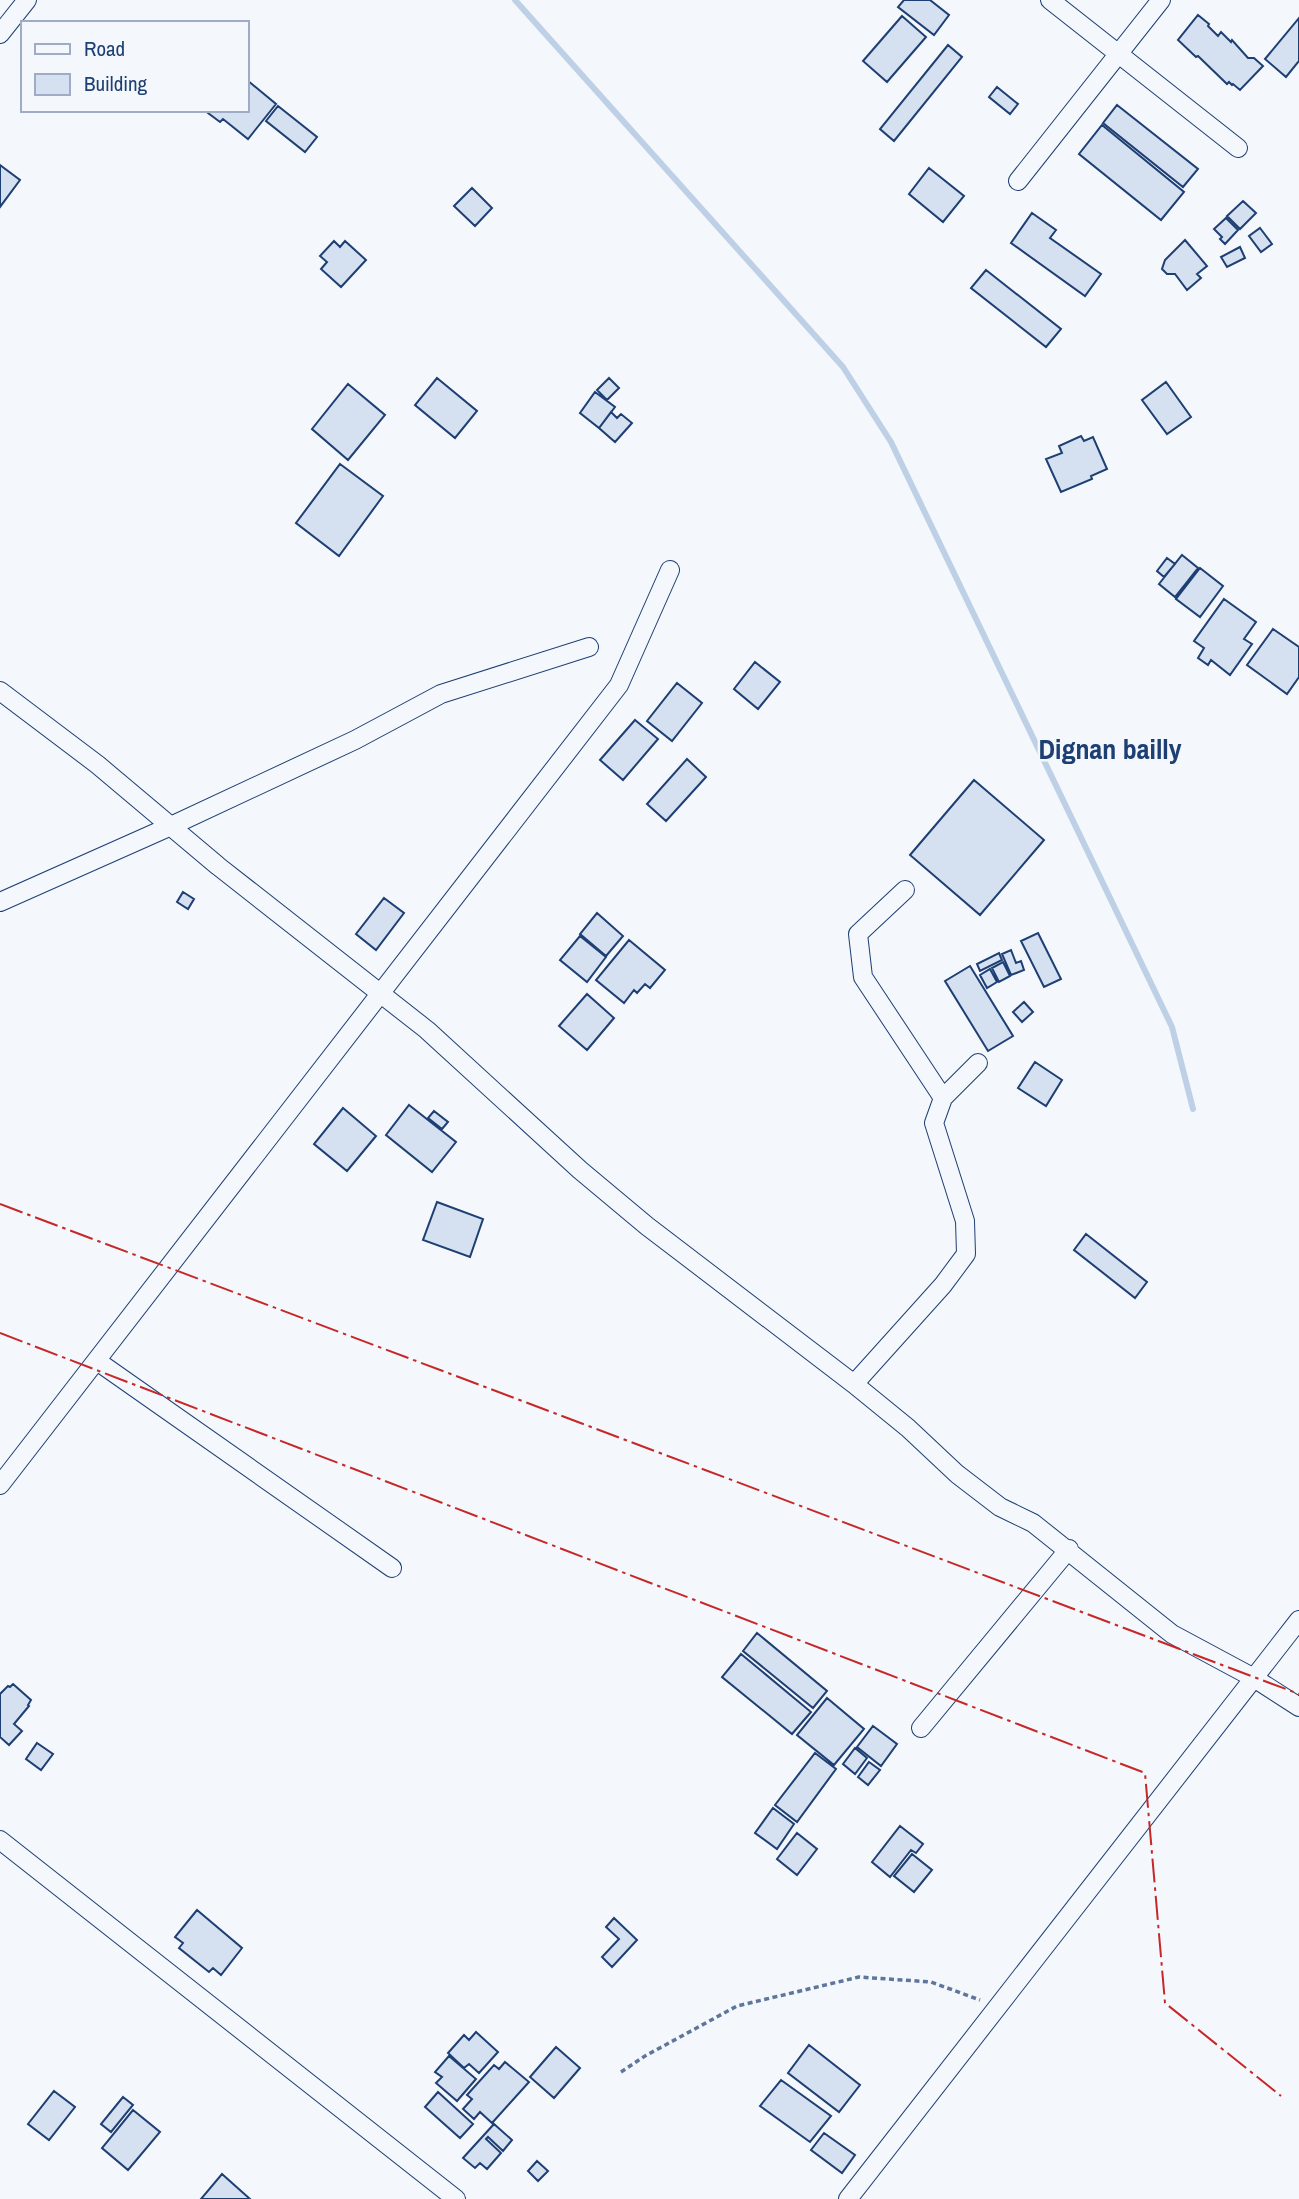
<svg xmlns="http://www.w3.org/2000/svg" width="1299" height="2199" font-family="'Archivo Narrow',sans-serif">
	<style>
		.lines { fill: none; stroke-linecap: round; stroke-linejoin: round }
		.stream { stroke: #bed0e5; stroke-width: 6 }
		.building { fill: #d5e0f0; stroke: #1d3f73; stroke-width: 2 }
		.street-casing { stroke: #1d3f73; stroke-width: 20 }
		.path { stroke: #5e769c; stroke-width: 3.5; stroke-dasharray: 5 3.5; stroke-linecap: butt }
		.street { stroke: #f4f7fb; stroke-width: 18 }
		.power { stroke: #c62828; stroke-width: 2; stroke-dasharray: 24 5 3.5 5; stroke-linecap: butt }
		.labels { text-anchor: middle; dominant-baseline: central; stroke-width: 5; stroke-linejoin: round; paint-order: stroke }
		.quarter-label { font-size: 28px; font-weight: bold; fill: #1d3f73; stroke: #f4f7fb }
	</style>
	<rect width="100%" height="100%" fill="#f4f7fb"/>
	<g class="lines">
		<path class="stream" d="M515,0L843,367L891,442L1172,1027L1193,1109"/>
	</g>
	<path class="building" d="M904,0H930L949,15L934,35L898,7Z
		M1198,15L1209,24L1208,26L1218,36L1221,32L1231,42L1232,40L1248,58H1254L1263,66L1240,90L1233,84L1232,85L1229,82L1227,84L1198,56L1196,57L1178,40Z
		M902,16L926,37L887,82L863,61Z
		M1299,18V61L1286,77L1265,59Z
		M948,45L962,57L894,141L880,129Z
		M247,80L276,104L248,139L223,119L220,122L208,113L210,110H247Z
		M997,87L1018,104L1010,114L989,97Z
		M1117,105L1198,169L1183,187L1103,123Z
		M278,106L317,137L305,152L266,121Z
		M1102,125L1184,192L1161,220L1079,154Z
		M0,165L20,180L0,207Z
		M929,168L964,196L943,222L909,194Z
		M472,188L492,208L475,226L454,206Z
		M1243,201L1256,213L1240,229L1227,216Z
		M1032,213L1056,230L1050,238L1101,274L1085,296L1011,243Z
		M1226,218L1238,230L1225,244L1220,239L1222,237L1214,229Z
		M1260,228L1272,244L1261,252L1249,236Z
		M1185,240L1207,266L1197,274L1201,278L1187,290L1175,274H1167L1162,269L1165,260Z
		M334,241L340,247L345,241L366,260L341,287L321,269L327,262L320,256Z
		M1240,247L1245,258L1227,267L1221,257Z
		M986,270L1061,329L1046,347L971,288Z
		M437,378L477,411L455,438L415,405Z
		M609,378L619,388L607,400L597,390Z
		M1166,382L1191,417L1167,434L1142,400Z
		M348,384L385,415L348,460L312,429Z
		M595,392L615,407L599,428L580,413Z
		M611,412L617,418L621,414L632,423L615,442L599,428Z
		M1081,436L1084,441L1093,437L1107,469L1091,476L1092,479L1061,492L1046,459L1062,453L1059,446Z
		M340,464L383,496L339,556L296,523Z
		M1182,555L1198,568L1175,597L1159,584Z
		M1167,558L1175,564L1164,577L1157,571Z
		M1200,568L1223,586L1200,617L1176,599Z
		M1224,599L1256,622L1244,639L1252,644L1230,675L1211,660L1208,665L1198,658L1204,648L1194,641Z
		M1273,629L1299,647V677L1287,694L1247,665Z
		M755,662L780,682L758,709L734,689Z
		M677,683L702,703L672,741L647,721Z
		M635,720L658,739L623,780L600,760Z
		M687,759L706,777L666,821L647,804Z
		M974,780L1044,840L980,915L910,855Z
		M183,892L194,899L188,909L177,902Z
		M384,898L404,913L376,950L356,934Z
		M597,913L623,936L606,956L580,934Z
		M1038,933L1061,979L1044,987L1021,941Z
		M580,936L606,957L587,982L560,960Z
		M629,940L665,970L650,988L645,984L637,993L634,990L624,1003L596,980Z
		M1011,950L1016,963L1021,961L1024,970L1011,975L1002,954Z
		M999,953L1002,960L980,971L977,964Z
		M1003,962L1010,976L999,982L992,968Z
		M970,966L1013,1036L988,1051L945,981Z
		M990,969L997,982L987,988L980,975Z
		M587,994L614,1018L587,1050L559,1026Z
		M1024,1002L1033,1012L1022,1022L1013,1012Z
		M1035,1062L1062,1080L1046,1106L1018,1088Z
		M409,1105L456,1142L432,1172L386,1135Z
		M343,1108L376,1136L347,1171L314,1144Z
		M434,1111L448,1122L442,1129L428,1118Z
		M437,1202L483,1219L470,1257L423,1240Z
		M1086,1234L1147,1282L1135,1298L1074,1250Z
		M757,1633L827,1691L813,1708L743,1651Z
		M741,1654L811,1712L792,1734L722,1677Z
		M13,1684L31,1700L28,1705L29,1706L14,1724L22,1731L9,1745L0,1737V1694L8,1686L10,1687Z
		M827,1698L864,1729L834,1765L797,1735Z
		M873,1726L897,1744L881,1766L857,1747Z
		M37,1743L53,1754L41,1770L26,1759Z
		M855,1748L867,1758L855,1774L843,1764Z
		M815,1753L836,1769L797,1822L775,1805Z
		M869,1762L880,1770L868,1785L858,1777Z
		M773,1808L794,1824L777,1849L755,1833Z
		M900,1826L923,1844L916,1853L911,1850L890,1877L872,1862Z
		M797,1833L817,1849L797,1875L777,1859Z
		M912,1854L932,1870L914,1892L894,1876Z
		M197,1910L242,1948L221,1975L213,1968L209,1972L179,1948L183,1943L175,1937Z
		M614,1918L637,1940L612,1967L602,1957L619,1939L606,1927Z
		M476,2032L498,2052L479,2073L469,2064L464,2068L448,2053L464,2035L469,2040Z
		M809,2045L860,2085L839,2112L788,2073Z
		M556,2047L580,2068L554,2098L530,2077Z
		M449,2056L476,2079L457,2101L436,2083L442,2077L435,2072Z
		M505,2062L529,2082L492,2123L480,2112L474,2119L463,2109L472,2099L467,2095L494,2065L499,2069Z
		M781,2080L831,2116L810,2142L760,2106Z
		M54,2091L75,2107L49,2140L28,2124Z
		M438,2092L473,2124L460,2138L425,2107Z
		M123,2097L133,2105L111,2132L101,2124Z
		M133,2110L160,2132L128,2170L102,2148Z
		M494,2124L512,2140L503,2151L488,2137L486,2139L501,2153L487,2169L480,2163L475,2168L463,2158Z
		M824,2133L855,2155L842,2173L811,2150Z
		M537,2161L548,2171L538,2181L528,2171Z
		M222,2174L250,2199H201Z"/>
	<g class="lines">
		<g class="street-casing">
			<path id="street" d="M1050,0L1238,148
				M0,34L27,0
				M1018,181L1161,0
				M0,691L98,765L218,866L427,1030L580,1170L647,1226L854,1384L908,1428L957,1474L1000,1507L1033,1523L1172,1634L1254,1678L1299,1707
				M905,890L858,934L863,977L943,1098
				M0,902L171,826L355,740L441,694L589,647
				M97,1361L392,1568
				M854,1384L943,1285L966,1254L965,1221L934,1123L943,1098L978,1063
				M0,1485L619,685L670,570
				M921,1728L1069,1549
				M0,1840L456,2199
				M848,2199L1299,1620"/>
		</g>
		<path class="path" d="M621,2072L645,2056L737,2006L859,1977L931,1982L980,2000"/>
		<use href="#street" class="street"/>
		<path class="power" d="M0,1204L1299,1694
			M0,1333L1145,1773L1165,2003L1281,2096"/>
	</g>
	<g class="labels">
		<g class="quarter-label">
			<text x="1110" y="749">Dignan bailly</text>
		</g>
	</g>
	<rect x="21" y="21" width="228" height="91" fill="#f4f7fb" stroke="#9eadc5" stroke-width="2"/>
	<rect x="35" y="44" width="35" height="10" fill="#f4f7fb" stroke="#9eadc5" stroke-width="2"/>
	<text x="84" y="56" font-size="21" fill="#1d3f73">Road</text>
	<rect x="35" y="74" width="35" height="21" fill="#d5e0f0" stroke="#9eadc5" stroke-width="2"/>
	<text x="84" y="91" font-size="21" fill="#1d3f73">Building</text>
</svg>
